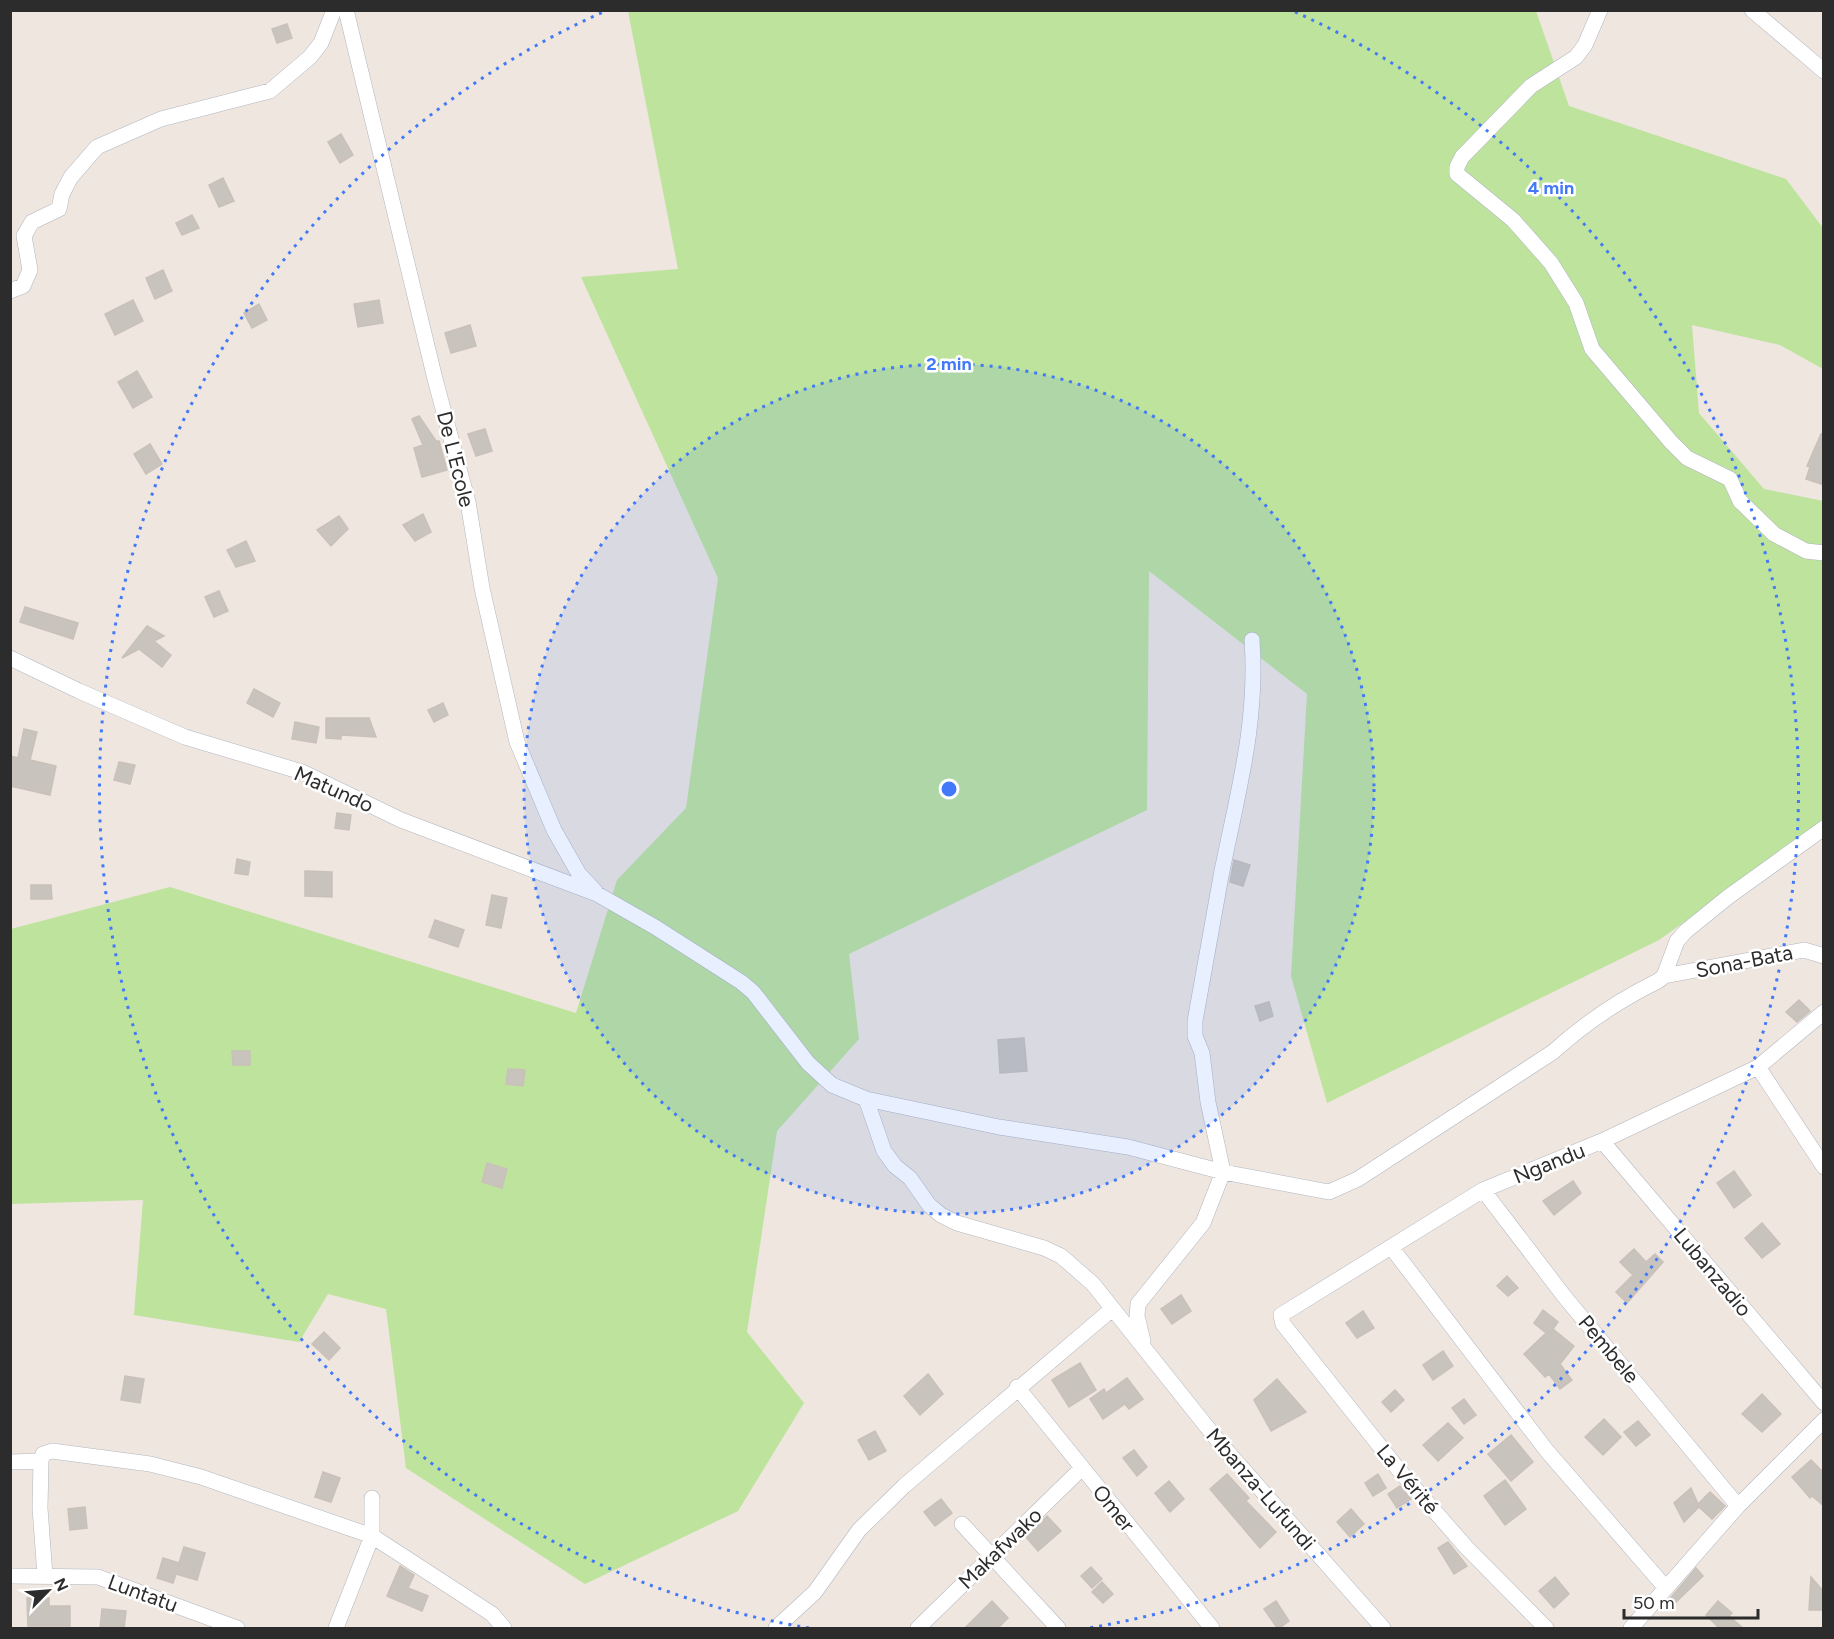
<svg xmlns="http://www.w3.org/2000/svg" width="1834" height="1639" font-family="Figtree,sans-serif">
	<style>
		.green { fill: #bde39d }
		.building { fill: #c9c3be; stroke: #c9c1b8; stroke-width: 1.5 }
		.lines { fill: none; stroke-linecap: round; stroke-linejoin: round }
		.street-casing { stroke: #b2b6c0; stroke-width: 16 }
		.street { stroke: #fff; stroke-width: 15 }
		.ring { fill: none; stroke: #4279f8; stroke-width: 3; stroke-dasharray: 3 6 }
		.labels { text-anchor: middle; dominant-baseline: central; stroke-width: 5; stroke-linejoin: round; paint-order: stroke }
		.street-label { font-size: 21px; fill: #2c2c2c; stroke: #fff }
		.centre { fill: #4279f8; stroke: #fff; stroke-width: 3 }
		.ring-label { font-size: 18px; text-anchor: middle; font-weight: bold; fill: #4279f8; stroke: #fff; stroke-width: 5; stroke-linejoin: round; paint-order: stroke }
	</style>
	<rect width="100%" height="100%" fill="#eee6df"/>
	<path class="green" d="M628,11H1536L1569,106L1786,179L1823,228V369L1780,345L1692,325L1699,413L1764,489L1823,501V823L1659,940L1327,1103L1291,976L1307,694L1149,571L1147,810L849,954L859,1039L777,1131L747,1332L804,1403L738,1511L585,1584L406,1468L386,1309L328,1294L299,1342L134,1315L143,1200L11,1204V929L170,887L576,1013L617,880L686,808L718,578L581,277L678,269Z"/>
	<path class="building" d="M287,24L292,38L277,43L272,29Z
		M341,134L353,155L340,163L328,142Z
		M223,178L234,201L219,207L209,185Z
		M192,215L199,228L182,235L176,223Z
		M163,270L172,291L155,299L146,278Z
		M133,300L143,321L115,335L105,314Z
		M379,300L383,323L358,327L354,304Z
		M259,304L267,320L252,328L244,313Z
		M470,325L476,346L451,353L445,333Z
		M137,371L152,397L133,408L118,382Z
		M419,416L436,441H439L447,470L422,477L414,448L423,445L412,419Z
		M485,429L492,451L476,456L468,434Z
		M1821,434L1824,435V485L1806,479L1810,467L1807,466Z
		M150,444L162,464L146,474L134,454Z
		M423,514L431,532L415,541L403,525Z
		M339,516L348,529L331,546L317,530Z
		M246,541L255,561L236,567L227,550Z
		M219,591L228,611L214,617L205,597Z
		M25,607L78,623L73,639L20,622Z
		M147,626L164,636L154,641L171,655L162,667L139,649L122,658Z
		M254,689L280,703L273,717L247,703Z
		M443,703L448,715L434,722L428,710Z
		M326,718H369L376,737L341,735V739L326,738Z
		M295,722L319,727L316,743L292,739Z
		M24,729L37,732L30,760L56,766L50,795L10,786V756L18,758Z
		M119,762L135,765L130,784L114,780Z
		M337,813L351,815L349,830L335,828Z
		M237,859L250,862L248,875L235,873Z
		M1234,860L1250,865L1243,886L1230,882Z
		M305,871L332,872V897L305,896Z
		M31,885H51L52,899H31Z
		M492,895L507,898L501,928L486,925Z
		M435,920L464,930L458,947L429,937Z
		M1799,1000L1810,1011L1797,1022L1786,1012Z
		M1269,1002L1273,1016L1260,1021L1255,1006Z
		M1024,1038L1027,1071L1000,1073L998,1040Z
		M232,1051H250V1065H233Z
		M508,1069L525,1070L523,1086L506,1084Z
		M487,1163L507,1169L502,1188L482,1182Z
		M1734,1171L1751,1195L1734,1208L1717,1183Z
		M1573,1181L1581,1193L1554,1215L1543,1201Z
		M1762,1223L1780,1244L1762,1258L1745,1238Z
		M1634,1249L1646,1262L1655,1254L1663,1262L1627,1303L1616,1292L1633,1275L1620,1262Z
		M1507,1276L1518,1288L1508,1296L1497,1286Z
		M1181,1295L1191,1311L1172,1324L1161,1309Z
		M1543,1310L1558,1322L1553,1329L1574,1346L1560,1364L1572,1380L1560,1389L1549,1374L1545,1377L1524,1354L1546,1333L1534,1323Z
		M1363,1311L1374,1328L1357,1338L1346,1323Z
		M324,1332L340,1348L329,1360L312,1344Z
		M1443,1351L1453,1366L1433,1380L1423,1365Z
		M1080,1363L1096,1390L1069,1407L1052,1380Z
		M928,1374L943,1394L920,1415L904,1396Z
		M125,1376L144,1379L140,1403L121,1400Z
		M1127,1378L1143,1399L1129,1409L1125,1404L1103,1419L1090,1399L1104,1389L1106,1393Z
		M1277,1379L1306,1412L1271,1431L1254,1400Z
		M1395,1390L1404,1400L1391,1412L1382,1402Z
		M1762,1394L1781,1414L1762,1432L1742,1414Z
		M1464,1399L1476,1415L1464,1424L1452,1408Z
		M1604,1419L1621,1437L1603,1455L1585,1437Z
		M1638,1421L1650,1435L1636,1446L1624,1432Z
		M1448,1423L1463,1438L1438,1461L1423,1445Z
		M875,1431L886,1451L869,1460L858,1440Z
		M1511,1435L1533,1462L1511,1481L1488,1454Z
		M1134,1450L1147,1467L1137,1476L1123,1458Z
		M1811,1460L1824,1473V1506L1812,1496L1810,1498L1792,1477Z
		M323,1472L340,1478L331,1502L315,1497Z
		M1227,1474L1249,1498L1246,1501L1276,1532L1260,1548L1210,1489Z
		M1378,1474L1386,1488L1373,1496L1365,1483Z
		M1505,1480L1526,1509L1505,1525L1484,1496Z
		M1169,1481L1184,1499L1170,1512L1155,1493Z
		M1400,1486L1411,1499L1397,1508L1388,1494Z
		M1691,1488L1698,1504L1710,1492L1725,1506L1712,1519L1699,1507L1684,1522L1674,1503Z
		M941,1499L952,1513L935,1526L924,1512Z
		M85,1507L87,1528L70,1530L68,1509Z
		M1351,1509L1364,1524L1350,1537L1337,1522Z
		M1047,1516L1061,1531L1038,1551L1026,1537Z
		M1448,1542L1467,1566L1454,1574L1438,1548Z
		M184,1547L205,1553L197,1580L176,1574L173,1583L157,1578L163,1558L179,1563L178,1566Z
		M400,1566L414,1575L408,1588L428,1596L422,1611L387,1596Z
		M1091,1567L1102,1579L1092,1588L1081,1576Z
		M1696,1568L1703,1576L1673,1605L1668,1601Z
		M1555,1577L1569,1594L1554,1608L1539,1591Z
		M1811,1577L1824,1592V1610H1809Z
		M1102,1582L1113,1594L1103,1603L1092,1592Z
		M27,1598H49V1606H70V1626H28Z
		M992,1601L1008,1618L997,1629H964Z
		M1276,1601L1289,1621L1278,1629L1264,1609Z
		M1718,1601L1732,1613L1729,1616L1744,1629H1720L1706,1615Z
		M102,1609L126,1611L124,1629H100Z"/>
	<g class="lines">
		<g class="street-casing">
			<path id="street" d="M346,10L435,379L468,502L482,588L517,742L554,830L579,874L595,891
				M1600,10L1585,45L1576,57L1531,86L1462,157L1457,167V174L1513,220L1551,263L1576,303L1592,349L1671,442L1687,458L1730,479L1740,501L1774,534L1806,551L1824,553
				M1752,10L1824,71
				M10,291L23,286L30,270L24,236L32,222L59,209L62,194L71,177L97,147L161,119L270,91L310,57L321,43L334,10
				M10,658L79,691L185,737L302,772L401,820L597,894L655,927L741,982L753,992L808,1063L832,1085L866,1099L999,1127L1128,1147L1223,1172L1329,1192L1358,1179L1553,1052C1586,1022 1619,1000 1658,981L1664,976L1677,941L1686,931L1728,897L1824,828
				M1664,976L1804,950L1824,956
				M1758,1067L1824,1167
				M866,1099L884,1151L895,1166L910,1178L929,1205L941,1215L957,1223L1044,1248L1061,1256L1093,1284L1219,1442L1383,1628
				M1602,1141L1824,1403
				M1483,1190L1564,1296L1738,1506
				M1391,1247L1547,1451L1665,1587
				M1143,1341L1137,1316L1138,1304L1203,1223L1223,1172L1208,1102L1202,1053L1195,1036V1021C1204,973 1212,924 1221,876C1237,795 1258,724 1252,640
				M1017,1387L1212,1628
				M10,1462L41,1461
				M962,1524L1058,1628
				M10,1576L98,1577L237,1628
				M45,1576L40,1508L41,1461L43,1454L52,1451L150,1464L201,1477L372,1536L492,1614L504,1628
				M336,1628L372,1536V1498
				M776,1628L815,1592L859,1530L904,1486L1111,1310
				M918,1628L1082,1468
				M1546,1628L1466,1547L1398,1469L1283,1324L1281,1315L1483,1190L1602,1141L1758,1067L1824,1012
				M1631,1628L1738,1506L1824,1420"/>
		</g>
		<use href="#street" class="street"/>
	</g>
	<circle cx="949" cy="789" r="425" fill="#4279f8" fill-opacity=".12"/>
	<g class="ring">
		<circle cx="949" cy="789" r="425"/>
		<path d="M809 1628A851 851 0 0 1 603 12M1295 12A851 851 0 0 1 1089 1628"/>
	</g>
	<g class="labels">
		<g class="street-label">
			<text transform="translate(456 459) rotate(76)">De L'Ecole</text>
			<text transform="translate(334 789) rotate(24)">Matundo</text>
			<text transform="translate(1744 961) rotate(-11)">Sona-Bata</text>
			<text transform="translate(1549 1163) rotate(-22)">Ngandu</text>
			<text transform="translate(1713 1272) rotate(50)">Lubanzadio</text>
			<text transform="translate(1609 1349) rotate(50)">Pembele</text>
			<text transform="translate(1408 1479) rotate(50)">La Vérité</text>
			<text transform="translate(1261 1489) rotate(49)">Mbanza-Lufundi</text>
			<text transform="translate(1114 1508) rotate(51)">Omer</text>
			<text transform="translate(1000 1548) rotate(-44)">Makafwako</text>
			<text transform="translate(143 1593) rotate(20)">Luntatu</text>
		</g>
	</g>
	<circle cx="949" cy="789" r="9" class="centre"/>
	<g class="ring-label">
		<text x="1551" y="194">4 min</text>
		<text x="949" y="370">2 min</text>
	</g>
	<rect width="1834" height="1639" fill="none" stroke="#2c2c2c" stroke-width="24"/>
	<g transform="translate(48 1591) rotate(65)" stroke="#ffffff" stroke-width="4.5" paint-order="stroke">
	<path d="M0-4.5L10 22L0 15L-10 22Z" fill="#2c2c2c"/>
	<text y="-9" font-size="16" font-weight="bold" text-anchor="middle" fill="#2c2c2c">N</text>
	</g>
	<path d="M1624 1609v9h134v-9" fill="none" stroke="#2c2c2c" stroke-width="3"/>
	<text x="1633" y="1609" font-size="18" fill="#2c2c2c" stroke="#ffffff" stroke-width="4.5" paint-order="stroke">50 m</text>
</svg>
